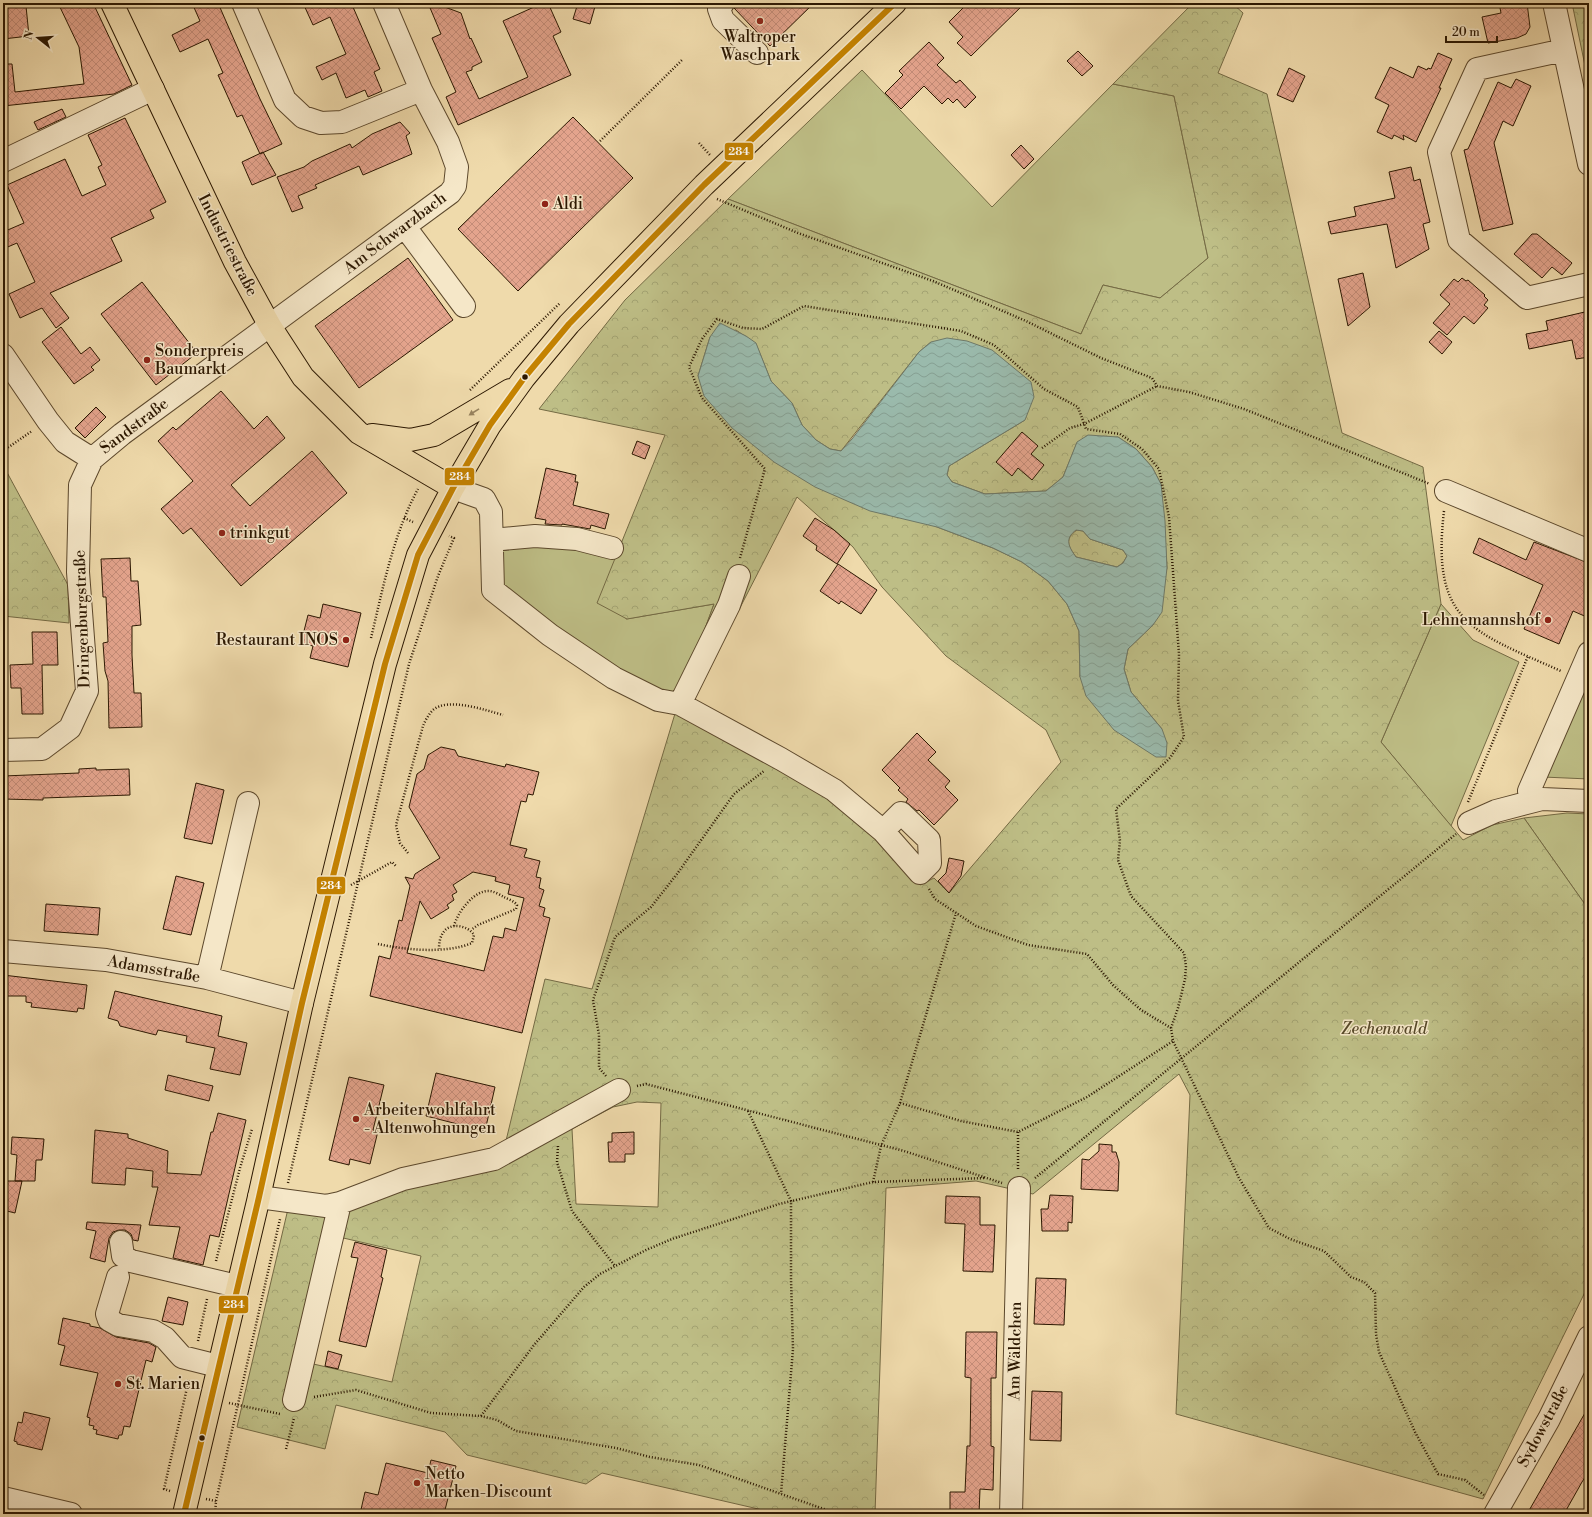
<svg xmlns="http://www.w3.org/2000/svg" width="1592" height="1517" font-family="'Libre Bodoni',serif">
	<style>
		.grass { fill: #bebe86; stroke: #746a44 }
		.forest { fill: url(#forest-crowns); stroke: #746a44; fill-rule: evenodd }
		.water { fill: url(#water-waves); stroke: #6e7968; fill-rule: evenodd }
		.building { fill: url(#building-cross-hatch); stroke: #2b1701; fill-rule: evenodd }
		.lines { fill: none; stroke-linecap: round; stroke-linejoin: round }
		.minor-casing { stroke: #5c482c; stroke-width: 24 }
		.major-casing { stroke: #2b1701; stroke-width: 24 }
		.path { stroke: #2b1701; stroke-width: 2.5; stroke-dasharray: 1 2; stroke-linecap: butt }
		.minor { stroke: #f5e7c8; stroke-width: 22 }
		.major { stroke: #efdaab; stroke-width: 22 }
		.bus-1-casing { stroke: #f5e7c8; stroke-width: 9 }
		.bus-1 { stroke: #c48200; stroke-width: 6 }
		.oneway { fill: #97825e }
		.poi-dot { fill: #8f2418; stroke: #f5e7c8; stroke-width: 1.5 }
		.bus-dot { fill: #2b1701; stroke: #f5e7c8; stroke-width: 1.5 }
		.labels { text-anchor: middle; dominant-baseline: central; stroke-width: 3; stroke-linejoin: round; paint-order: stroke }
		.poi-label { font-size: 16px; fill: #2b1701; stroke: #f5e7c8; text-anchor: start }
		.street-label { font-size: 16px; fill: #2b1701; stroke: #f5e7c8 }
		.park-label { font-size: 16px; font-style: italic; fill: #574929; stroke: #f5e7c8 }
		.line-badge { stroke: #f5e7c8; stroke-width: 1.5 }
		.badge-label { font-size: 11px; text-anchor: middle; font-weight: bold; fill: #fff }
	</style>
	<defs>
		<pattern id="forest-crowns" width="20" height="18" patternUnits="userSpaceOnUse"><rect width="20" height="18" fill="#bebe86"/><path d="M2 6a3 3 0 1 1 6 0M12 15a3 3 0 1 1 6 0" fill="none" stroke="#a3a372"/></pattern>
		<pattern id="water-waves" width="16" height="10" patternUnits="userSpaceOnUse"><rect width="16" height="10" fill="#9abaac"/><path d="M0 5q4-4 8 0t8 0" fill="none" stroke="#859f92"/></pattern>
		<pattern id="building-cross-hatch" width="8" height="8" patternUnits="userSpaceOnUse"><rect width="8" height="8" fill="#e4a48d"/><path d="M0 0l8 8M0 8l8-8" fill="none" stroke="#c48c78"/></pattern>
	</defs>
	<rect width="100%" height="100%" fill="#efdaab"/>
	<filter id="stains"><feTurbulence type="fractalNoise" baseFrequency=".005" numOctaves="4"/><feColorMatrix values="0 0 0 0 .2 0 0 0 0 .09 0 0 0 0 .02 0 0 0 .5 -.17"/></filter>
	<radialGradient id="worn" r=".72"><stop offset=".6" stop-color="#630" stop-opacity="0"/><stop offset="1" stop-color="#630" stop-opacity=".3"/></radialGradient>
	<path class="grass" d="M862,70L992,207L1113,84L1174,96L1208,258L1160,298L1103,285L1081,334L728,199Z
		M547,543L616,557L626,619L714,604L680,697L622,676L504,591L501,551L531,544Z
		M1441,604L1473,640L1519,662L1451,826L1381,742Z
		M1589,673V779L1543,777Z
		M1567,813L1589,814V910L1524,818Z"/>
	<path class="forest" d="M1193,3H1232L1243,13L1218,73L1267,94L1342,433L1423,467L1441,604L1381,742L1463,840L1492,825L1524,818L1589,910V1284L1483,1499L1176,1414L1190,1095L1179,1074L1033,1194L976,1181L886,1188L875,1514H780L602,1473L586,1484L467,1455L445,1432L336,1405L325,1449L237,1427L291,1196L321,1201L504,1149L545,979L592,989L680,697L714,604L627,619L597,603L665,435L539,409L625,300L728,199L1081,334L1103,285L1160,298L1208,258L1174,96L1113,84ZM736,330L756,344L771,381L792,403L802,425L816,440L830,449L841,451L919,352L931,342L1025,420L949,466L947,475L952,482L985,494L1046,491L1063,477L1077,443L1118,437L1136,449L1152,467L1161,484L1167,568L1153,625L1128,649L1124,669L1131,692L1162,729L1080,677L1079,631L1067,604L1048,581L1022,562L993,548L937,527L698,376L710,337ZM797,497L853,547L882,587L946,656L1046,730L1061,762L949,893L934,878L920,885L876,834L692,701ZM637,1102L661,1103L658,1207L576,1204L572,1129L613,1107ZM339,1237L421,1256L392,1382L309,1363Z
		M1572,3H1589V85Z
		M3,465L68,585L69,623L3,616Z
		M1077,530L1083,531L1090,539L1123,550L1127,556L1123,563L1117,567L1076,557C1068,546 1064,539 1077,530Z"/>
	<path class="water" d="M720,323L746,336L756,343L771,381L792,403L802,425L816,440L830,449L841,451L852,439L919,352L931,342L947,338L967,341L992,350L1031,382L1034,397L1025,420L949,466L947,475L952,482L985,494L1046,491L1063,477L1077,442L1088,435L1118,437L1136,449L1152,467L1161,484L1165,521L1167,568L1162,612L1153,625L1128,649L1124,669L1131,692L1162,729L1167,743L1166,757H1156L1114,730L1086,696L1080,677L1079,631L1067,604L1048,581L1022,562L993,548L937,527L870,511L815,487L774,462L732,428L704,396L698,376L710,337ZM1076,530L1083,531L1090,539L1123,550L1127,556L1123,563L1117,567L1076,557C1069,547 1064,539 1076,530Z"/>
	<path class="building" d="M58,3H93L132,85L114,94L3,106V64H12L15,92L84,84L79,47Z
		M192,3H218L260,99L282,144L260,154L242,115L237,117L218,75L223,73L208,39L180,52L172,35L200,21Z
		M303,3H362L353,7L380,69L374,72L382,91L368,97L365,90L346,98L336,73L322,80L316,67L346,54L330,17L313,25Z
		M428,3H434L461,13L470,39L471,38L482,62L472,67V70L466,72L479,99L528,77L503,21L543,3H548L561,32L553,36L571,75L458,125L446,97L456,92L432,38L441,34Z
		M578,3H596L590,24L573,19Z
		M735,3H814L770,46L734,8Z
		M968,3H1025L971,56L957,43L963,37L949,22Z
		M1499,3H1527L1530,27L1526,34L1517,38L1488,43L1482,17L1501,13Z
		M26,6L29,36L3,39V8Z
		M929,42L944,58L937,65L956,83L960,80L976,97L965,108L957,99L953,103L948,98L942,104L924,86L901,109L885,93L903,75L899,71Z
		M1078,51L1093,66L1082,76L1067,61Z
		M1438,53L1452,59L1439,88H1441L1416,142L1403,135L1404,140L1394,135L1392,139L1377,132L1389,105L1375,98L1390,67L1413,78L1418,66L1427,70L1428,68L1431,69Z
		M1289,68L1305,76L1293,102L1277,95Z
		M1516,79L1531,86L1513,126L1503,121L1494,143L1513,224L1483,231L1464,150L1468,149L1498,82L1511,88Z
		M62,109L66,117L38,130L34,122Z
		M573,117L633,178L518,291L458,229Z
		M125,118L166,202L150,210L154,218L111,238L122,261L50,293L69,318L56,328L42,308L20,318L9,294L35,282L17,243L3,249V232L24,223L7,185L65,159L82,196L106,185L98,167L102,165L88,135Z
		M400,122L410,133L406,136L412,154L363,175L359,166L315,185L317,188L298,196L303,208L292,212L277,177L304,167L312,161L350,144L352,148L372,134Z
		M1021,145L1034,159L1024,169L1011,155Z
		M263,152L276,175L252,185L242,162Z
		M1411,167L1414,181L1420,179L1425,201L1430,222L1423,224L1429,249L1396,268L1387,224L1331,234L1328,222L1356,216L1354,207L1395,198L1389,172Z
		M1532,234H1537L1572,263L1562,275L1552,267L1542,278L1514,254Z
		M408,258L453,320L359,388L315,326Z
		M1363,273L1370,307L1348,326L1338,279Z
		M1462,278L1466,281L1468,280L1485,295L1484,296L1488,300L1484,305L1488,308L1474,324L1464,316L1447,335L1433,323L1450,304L1440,295L1454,279L1458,282Z
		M142,282L197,353L156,385L101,314Z
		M1589,311V357L1576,359L1572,340L1529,349L1526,334L1548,330L1546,321Z
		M61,327L81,354L90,347L100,360L91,367L94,370L74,384L42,342Z
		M1439,331L1452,342L1442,354L1429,342Z
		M221,391L254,429L267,416L285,438L231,485L250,506L312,451L347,493L241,586L191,528L183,534L161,509L193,481L158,441L173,427L176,430Z
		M96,407L106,417L85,438L75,428Z
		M1022,432L1038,446L1031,454L1044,465L1032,480L1018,468L1012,476L996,462Z
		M637,441L650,446L645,459L632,454Z
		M546,468L576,475L575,482H578L573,505L609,514L605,529L591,525L590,529L562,524V525L545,524L546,520L535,518Z
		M815,518L834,530L850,544L837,564L816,550L817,546L803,536Z
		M1479,538L1526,560L1534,542L1589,563V618L1573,611L1559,644L1524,629L1543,585L1473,553Z
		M130,558L131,581H138L141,625L132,626V655L134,693H141L142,727L109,728L108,681L105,671L103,643L108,642L106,597H103L101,559Z
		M838,564L877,590L861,614L841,601L839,604L820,591Z
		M323,604L361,613L348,667L310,658L313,646L301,643L308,615L320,618Z
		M32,632H57L58,665H42L43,714H22L21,688H11L10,665L33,664Z
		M917,733L936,752L928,760L950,781L945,787L958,800L934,825L919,810L917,811L906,802L908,799L898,790L900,788L882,770Z
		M441,747L455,750L458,756L505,767L506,764L539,772L533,795L528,794L526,802L521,801L510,845L527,849L524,857L540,861L536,877L541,878L539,888L544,890L539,906L545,908L543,916L550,918L522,1033L370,996L379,956L390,959L399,920L402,921L410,886L405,877L413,879L415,874L440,858L409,807L417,774L424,769L428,755ZM473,872L496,877L495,881L510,885L508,894L524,898L516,931L505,928L503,938L493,936L484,971L407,953L420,901L431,919L449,908L447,905L454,900L452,895L457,892L453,885Z
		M96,768V770L129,769L130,795L43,798V800L3,799V776L79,773V769Z
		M196,783L224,790L212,844L184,838Z
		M949,858L964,861L961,876L949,893L938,881L946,873Z
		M176,876L204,883L191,935L163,929Z
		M46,904L100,908L98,935L44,931Z
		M3,975L87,985L84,1009L78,1008L77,1012L31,1007L32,1003L26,1002V996H3Z
		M115,991L222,1016L218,1036L247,1043L240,1075L210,1069L215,1048L186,1042L187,1036L158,1030L156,1035L120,1026L118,1021L108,1018Z
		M436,1073L495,1087L485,1131L426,1116Z
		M168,1075L213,1086L209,1101L165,1090Z
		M349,1077L384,1085L373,1130L378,1131L370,1164L350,1159L349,1165L329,1160Z
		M218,1113L246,1120L219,1237L210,1235L203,1265L173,1258L180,1227L149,1225L158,1187H152L153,1171L126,1168L125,1185L92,1183L95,1130L128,1134V1138L168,1151L167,1173L201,1175L211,1132H213Z
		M634,1132V1154H625V1162H609L608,1142H612V1133Z
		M12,1137L44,1139L42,1160H36L35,1181H15L17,1155L11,1154Z
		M1099,1144L1112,1145V1152H1116L1119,1162L1118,1191L1081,1189L1082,1159L1089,1160L1099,1151Z
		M3,1181H22L15,1213L3,1210Z
		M1050,1195L1073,1196L1072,1223L1068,1222V1231H1042L1041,1209H1048Z
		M946,1196L980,1197V1225H995L993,1272L963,1271L965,1224L945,1223Z
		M87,1222L141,1225L138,1241L133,1240L131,1234L125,1230H119L113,1232L109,1238L105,1262L90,1258L96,1231L86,1229Z
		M355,1242L387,1250L381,1277L383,1278L366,1347L339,1341L358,1258L351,1257Z
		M1036,1278L1066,1279L1064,1325L1034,1324Z
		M168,1297L188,1302L183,1325L162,1321Z
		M63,1318L90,1324V1326L100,1328L116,1337L149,1343L156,1347L152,1362L146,1360L130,1427L124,1426L122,1435H119L118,1439L96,1434L97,1430L93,1429L94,1426L89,1425L90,1418L87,1417L98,1373L60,1365L65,1346L58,1344Z
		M966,1332H997L996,1378H991V1446L994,1447L993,1490L980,1489L979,1514H950V1492H965L967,1446H970L971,1378L965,1377Z
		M328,1351L342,1355L338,1369L325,1366Z
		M1032,1391L1062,1392L1061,1441L1030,1440Z
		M1589,1406V1471L1582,1482L1564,1514H1527Z
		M24,1412L50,1418L42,1450L17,1444V1442L14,1441L18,1422L22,1423Z
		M431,1460L456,1466L444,1514H360L365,1492L378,1495L386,1463L428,1473Z"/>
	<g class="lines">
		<g class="minor-casing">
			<path id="minor" d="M243,3L285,100L303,117L321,123L342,122L421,90
				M723,3L719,9L723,20L757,53
				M1554,3L1589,164
				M1564,50L1477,69L1439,152L1459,240L1527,298L1589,284
				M3,161L153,89
				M405,227L464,306
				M3,355L48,421L65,442L92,459L122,434L450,193L455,186L457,167L448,142L421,90L384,3
				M453,488L484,499L491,512L493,590L550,635L614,678L658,700L680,704L781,759L834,790L883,831L901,813L929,840L930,863L920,873L883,831
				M1446,491L1589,551
				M492,540L535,536L577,539L612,548
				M680,704L729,605L739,576
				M3,750L42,749L70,728L87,691L78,572L80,485L92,459
				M1531,801L1529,791L1589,653
				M1469,823L1496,811L1542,799L1589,801
				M3,951L106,960L207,978L302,1003
				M207,978L248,803
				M259,1197L326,1206L340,1203L403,1179L494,1159L619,1090
				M121,1242L123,1256L131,1261L237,1286
				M118,1277L107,1314L109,1320L118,1325L153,1331L165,1338L182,1357L218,1366
				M294,1400L340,1203
				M3,1498L71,1514
				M1011,1514L1019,1188
				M1495,1514L1549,1419L1589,1337"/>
		</g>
		<g class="major-casing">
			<path id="major" d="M112,3L235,262L270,326L303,377L359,433L453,488
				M372,435L410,440L434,435L510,390
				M184,1514L259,1197L302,1003L385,664L418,555L453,488L490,425L524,378L569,324L704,185L895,3"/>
		</g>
		<path class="path" d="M600,141L682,60
			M699,143L710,155
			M717,199L798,233L933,281L1026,321L1101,358L1152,378L1157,386L1189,392L1244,409L1430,484
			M470,390L560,303
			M1042,448L1070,428L1084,424L1157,386
			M3,451L32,431
			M1444,511C1431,622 1471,631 1561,671
			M404,518L413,522
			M740,558L765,469L702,398L689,367L702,339L717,319L743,328L762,329L804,306L961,331L994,345L1044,389L1078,407L1086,429L1120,434L1142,449L1159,469L1169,517L1179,654L1178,701L1184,737L1170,758L1116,809L1120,841L1118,860L1131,896L1184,953L1186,966L1185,979L1178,1008L1171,1028L1173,1041L1239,1178L1269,1228L1290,1239L1324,1251L1351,1277L1364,1282L1375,1293L1376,1334L1379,1352L1415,1432L1438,1474L1465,1480L1484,1495
			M371,638C383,588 393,535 418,489
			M1468,802L1528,656
			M408,853L400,843L396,825L423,726C425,721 428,715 433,710C448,697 485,710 503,715
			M351,885L392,862L396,866
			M929,889L935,899L976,926L1028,945L1087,954L1113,985L1141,1010L1171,1028
			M454,926C457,913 474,890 489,891C494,891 500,895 504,897C508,899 514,901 517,905L516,909L478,925L471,930
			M378,944C406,950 446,954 472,943L474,935C468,925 449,922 443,933C440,937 439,943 439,949
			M606,1076L599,1068V1035L593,1000L615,937L651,907L677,874L734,794L764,771
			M637,1086L646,1084L904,1151L1002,1183
			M900,1103L956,913
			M748,1111L791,1201V1279L793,1349L781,1494
			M1018,1132V1170
			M558,1146L557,1162L572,1211L615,1266
			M1035,1178L1456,834
			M873,1182L881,1146L900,1103L961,1121L1018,1132L1087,1097L1173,1041
			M288,1183L409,664L438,576L454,538L449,536
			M216,1261L240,1168L252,1129
			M198,1341L207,1299
			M314,1397L356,1390L431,1413L481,1416L497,1420L516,1431L616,1448L650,1457L699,1465L838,1514
			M229,1403L280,1414
			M481,1416L534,1345L584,1287L600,1274L646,1250L672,1239L779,1204L873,1182L985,1178
			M286,1449L294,1418
			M170,1491L164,1489L189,1379
			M206,1499L216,1501L215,1514
			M216,1501L280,1219"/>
		<use href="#minor" class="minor"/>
		<use href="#major" class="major"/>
		<g class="bus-1-casing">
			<path id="bus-1" d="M184,1514L259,1197L302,1003L385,664L418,555L453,488L490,425L524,378L569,324L704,185L895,3"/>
		</g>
		<use href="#bus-1" class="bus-1"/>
	</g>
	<defs><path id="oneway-solid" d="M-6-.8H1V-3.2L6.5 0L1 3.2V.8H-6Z"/></defs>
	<use class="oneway" href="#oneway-solid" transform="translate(474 412) rotate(148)"/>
	<g class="poi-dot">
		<circle cx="760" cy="21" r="4"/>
		<circle cx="545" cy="204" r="4"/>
		<circle cx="147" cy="360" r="4"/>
		<circle cx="222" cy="533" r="4"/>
		<circle cx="1548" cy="620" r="4"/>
		<circle cx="346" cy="640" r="4"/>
		<circle cx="356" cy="1119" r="4"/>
		<circle cx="118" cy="1384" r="4"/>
		<circle cx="417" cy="1483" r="4"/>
	</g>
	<g class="bus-dot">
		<circle cx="525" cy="377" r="3.5"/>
		<circle cx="202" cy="1438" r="3.5"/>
	</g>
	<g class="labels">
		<g class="poi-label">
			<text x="760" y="37" text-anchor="middle">Waltroper<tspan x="760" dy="18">Waschpark</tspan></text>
			<text x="553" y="204">Aldi</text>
			<text x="155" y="351">Sonderpreis<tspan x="155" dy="18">Baumarkt</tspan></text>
			<text x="230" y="533">trinkgut</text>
			<text x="1540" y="620" text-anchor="end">Lehnemannshof</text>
			<text x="338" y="640" text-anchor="end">Restaurant INOS</text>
			<text x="364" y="1110">Arbeiterwohlfahrt<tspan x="364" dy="18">- Altenwohnungen</tspan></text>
			<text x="126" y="1384">St. Marien</text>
			<text x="425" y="1474">Netto<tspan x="425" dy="18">Marken-Discount</tspan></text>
		</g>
		<g class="street-label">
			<text transform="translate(395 233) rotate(-37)">Am Schwarzbach</text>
			<text transform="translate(228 245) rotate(63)">Industriestraße</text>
			<text transform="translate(134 426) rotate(-37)">Sandstraße</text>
			<text transform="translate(82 619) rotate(-92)">Dringenburgstraße</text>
			<text transform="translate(154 969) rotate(10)">Adamsstraße</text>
			<text transform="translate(1015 1351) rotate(-89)">Am Wäldchen</text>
			<text transform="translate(1543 1426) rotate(-62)">Sydowstraße</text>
		</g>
		<g class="park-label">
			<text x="1384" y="1029">Zechenwald</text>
		</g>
	</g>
	<g class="line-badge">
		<rect x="724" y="142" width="30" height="19" rx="4" fill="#c48200"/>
		<rect x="444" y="467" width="31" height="19" rx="4" fill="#c48200"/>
		<rect x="316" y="876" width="30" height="19" rx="4" fill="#c48200"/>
		<rect x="218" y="1295" width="31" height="19" rx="4" fill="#c48200"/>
	</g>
	<g class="badge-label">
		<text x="739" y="155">284</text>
		<text x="460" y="480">284</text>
		<text x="331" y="889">284</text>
		<text x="234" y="1308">284</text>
	</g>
	<rect width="1592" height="1517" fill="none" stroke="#efdaab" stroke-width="16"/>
	<rect x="4" y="4" width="1584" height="1509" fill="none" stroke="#2b1701" stroke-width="2"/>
	<rect x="8" y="8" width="1576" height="1501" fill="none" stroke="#2b1701"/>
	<g transform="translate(38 38) rotate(287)" stroke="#f5e7c8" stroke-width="3" paint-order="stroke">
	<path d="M0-3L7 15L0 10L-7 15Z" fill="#2b1701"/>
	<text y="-6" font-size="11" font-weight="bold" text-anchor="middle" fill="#2b1701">N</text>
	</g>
	<path d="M1446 36v6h51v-6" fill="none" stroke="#2b1701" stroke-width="2"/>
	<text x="1452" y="36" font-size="12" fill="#2b1701" stroke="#f5e7c8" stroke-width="3" paint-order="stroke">20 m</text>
	<rect width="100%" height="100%" filter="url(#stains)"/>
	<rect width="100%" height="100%" fill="url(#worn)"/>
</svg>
